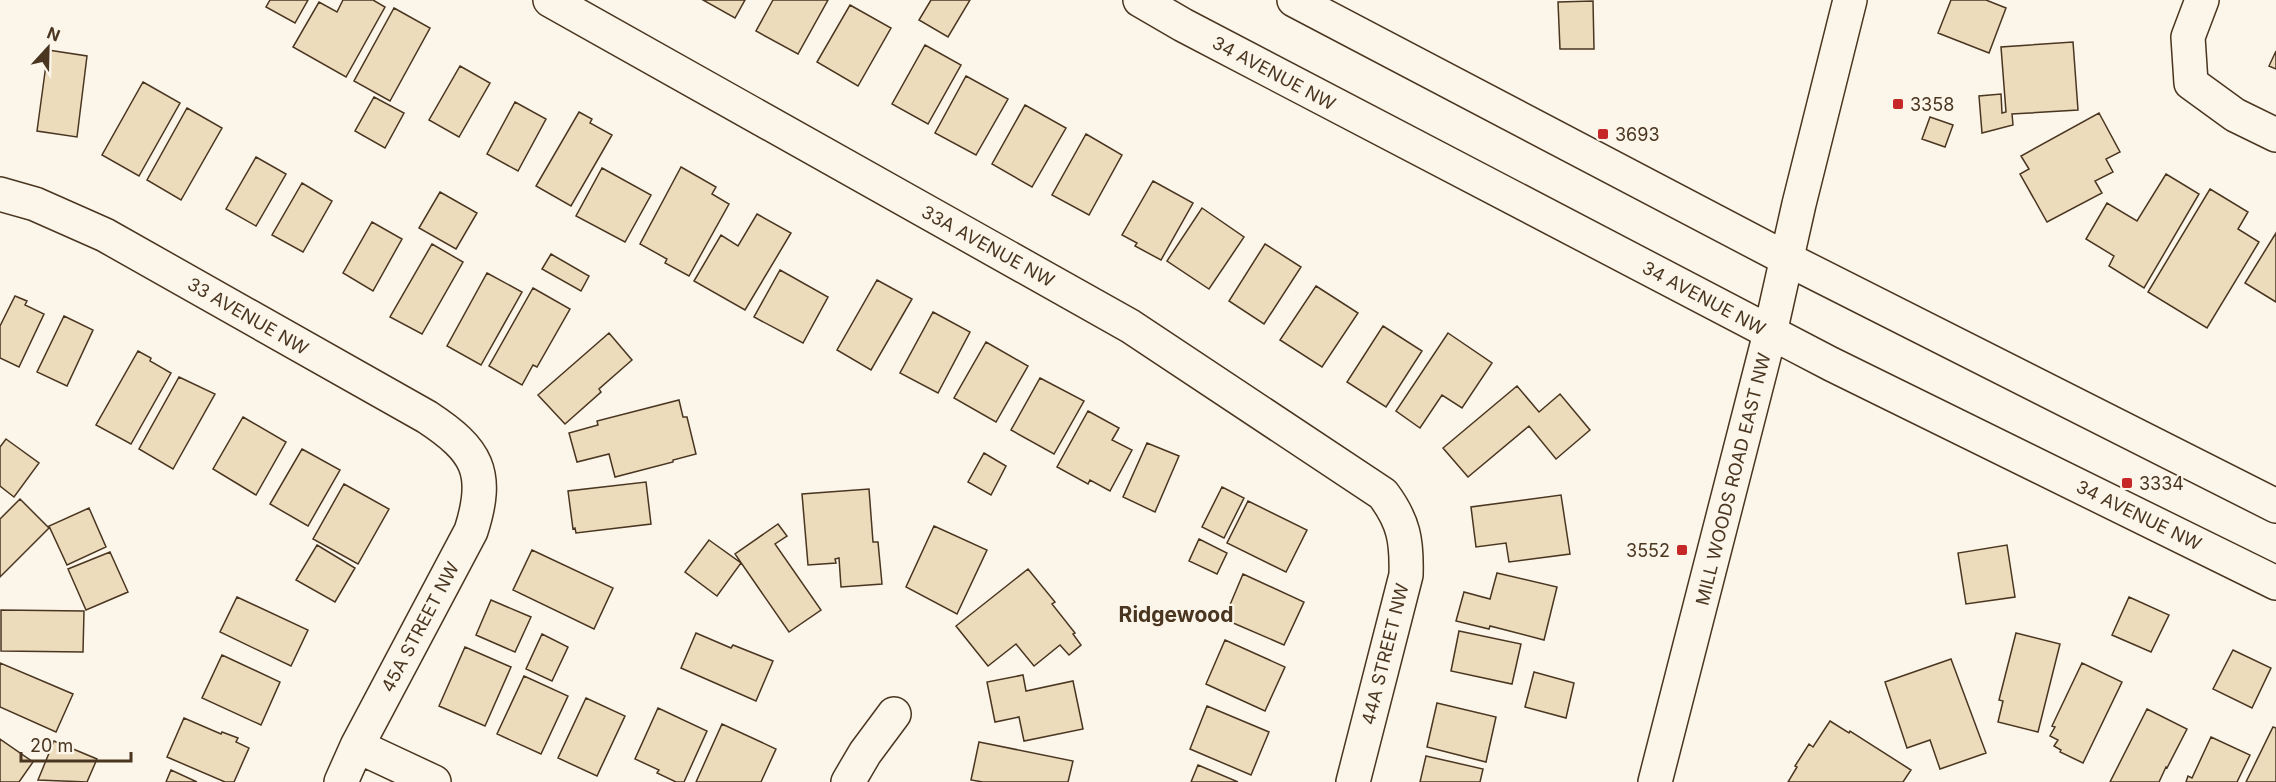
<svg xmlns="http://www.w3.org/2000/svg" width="2276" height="782" font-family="Inter,sans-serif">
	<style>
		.building { fill: #ecdcbc; stroke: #4a3520; stroke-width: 1.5 }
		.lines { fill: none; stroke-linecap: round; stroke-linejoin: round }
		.street-casing { stroke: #4a3520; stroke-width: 36 }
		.secondary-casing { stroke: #4a3520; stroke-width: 36 }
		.street { stroke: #fbf6e9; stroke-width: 33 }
		.secondary { stroke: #fbf6e9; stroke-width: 33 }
		.poi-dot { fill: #c62828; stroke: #fbf6e9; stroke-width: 2 }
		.labels { text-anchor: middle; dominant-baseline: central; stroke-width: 4.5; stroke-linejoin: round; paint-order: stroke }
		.street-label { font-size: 18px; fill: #4a3520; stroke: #fbf6e9 }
		.poi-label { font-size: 18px; fill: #4a3520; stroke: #fbf6e9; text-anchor: start }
		.quarter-label { font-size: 21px; font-weight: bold; fill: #4a3520; stroke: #fbf6e9 }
	</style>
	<rect width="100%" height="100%" fill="#fbf6e9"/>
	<path class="building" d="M270,0H308L295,23L266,7Z
		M343,0H373L385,7L346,77L293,47L319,2L337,12Z
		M703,0H745L735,18Z
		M773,0H828L798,54L756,31Z
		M931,0H970L948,37L919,20Z
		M1951,0H1986L2006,8L1989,53L1938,33Z
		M1593,1L1594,49H1560L1558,2Z
		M850,5L891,28L858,86L817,62Z
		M394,8L430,28L390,101L354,81Z
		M2073,42L2078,110L2012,114L2013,125L1982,133L1979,96L2001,94L2002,113L2006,112L2001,47Z
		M925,45L961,65L928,124L892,104Z
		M48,50L87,56L77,137L37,131Z
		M2276,51V69L2269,66Z
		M460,66L490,83L459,137L429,120Z
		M966,76L1008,99L976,155L935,133Z
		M143,82L180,103L139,176L102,155Z
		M374,97L404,113L385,148L355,131Z
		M515,102L546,119L518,171L487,154Z
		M1025,105L1066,128L1032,187L992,164Z
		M187,108L222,128L181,200L147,180Z
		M579,112L592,119L590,123L612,135L571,206L536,186Z
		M2099,113L2120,152L2106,159L2113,172L2095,181L2102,193L2047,222L2020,174L2029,169L2021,156Z
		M1930,117L1953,125L1945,147L1922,139Z
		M1086,134L1122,155L1089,215L1052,195Z
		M256,157L286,174L256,226L226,209Z
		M681,167L716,187L712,194L729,204L689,276L665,263L667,259L640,244Z
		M602,168L651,195L625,242L576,216Z
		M2166,174L2199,194L2144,288L2109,266L2114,256L2086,239L2107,203L2137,221Z
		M1153,181L1193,203L1161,260L1135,246L1137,243L1122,235Z
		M302,183L332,201L303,252L272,235Z
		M2210,189L2248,212L2238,229L2259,242L2207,328L2148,292Z
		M440,192L477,213L456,249L419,228Z
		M1202,208L1244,237L1209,289L1167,261Z
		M757,214L791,233L745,310L694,281L721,235L738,246Z
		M372,222L402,239L373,291L343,273Z
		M2276,233V302L2245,283Z
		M432,244L463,262L422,334L390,317Z
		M1265,244L1301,267L1264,324L1229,301Z
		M551,254L589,276L581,291L542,269Z
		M780,270L828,297L803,343L754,317Z
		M487,273L522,292L481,365L447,346Z
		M877,280L912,299L871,370L837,350Z
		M1316,286L1358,313L1322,367L1280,340Z
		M533,288L570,309L537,367L533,365L522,385L489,366Z
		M15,296L27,301L25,305L44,314L19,367L0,358V326Z
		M933,312L970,332L938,393L900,373Z
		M64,316L93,330L67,386L37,372Z
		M1383,326L1422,351L1386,407L1347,382Z
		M609,333L632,360L599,389L601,392L565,424L538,395Z
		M1448,333L1492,363L1462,408L1442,395L1420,428L1396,411Z
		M986,342L1028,366L996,422L954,398Z
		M138,351L151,358L150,361L171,373L131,444L96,425Z
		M179,377L215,394L173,469L139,449Z
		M1040,378L1084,401L1054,454L1011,430Z
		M1517,386L1539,412L1560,394L1590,430L1556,459L1529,426L1468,477L1443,448Z
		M679,400L683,417H687L696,454L673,460V462L615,477L609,454L577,462L569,433L598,425L597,421Z
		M1088,411L1119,428L1112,440L1132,450L1110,491L1090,480L1088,484L1057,467Z
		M243,417L286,442L256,495L213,469Z
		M6,439L39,463L14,497L0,486V447Z
		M1147,443L1179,456L1155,512L1123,497Z
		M302,449L340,470L308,526L270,504Z
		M984,453L1006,466L991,495L968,482Z
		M646,482L651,524L576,533L575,528L573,529L568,491Z
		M344,484L389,509L358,564L313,539Z
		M1222,487L1244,498L1224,538L1202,527Z
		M869,489L873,542H878L882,584L841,587L839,558L835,559L836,563L808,565L802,494Z
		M1561,495L1570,554L1509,562L1506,543L1476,547L1471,507Z
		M20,499L49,528L0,577V519Z
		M1248,501L1307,530L1286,572L1227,543Z
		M89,508L106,547L67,565L49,526Z
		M778,524L787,536L775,544L821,610L789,632L735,554Z
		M934,526L987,550L957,614L906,587Z
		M1199,539L1227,553L1217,574L1189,561Z
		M709,540L741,563L717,596L685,572Z
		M317,545L355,568L335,602L296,580Z
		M2007,545L2015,597L1966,604L1958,553Z
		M532,550L613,588L594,629L513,590Z
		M110,552L128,592L86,610L68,569Z
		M1028,569L1055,602L1052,604L1075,633L1073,634L1081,645L1069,655L1060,645L1034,666L1016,644L988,666L956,626Z
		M1497,573L1557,587L1544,640L1490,626L1489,629L1456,621L1464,592L1490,599Z
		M1243,574L1304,602L1284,645L1224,619Z
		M237,597L308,630L291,666L220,632Z
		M2129,597L2169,615L2151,652L2112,635Z
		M491,600L531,617L515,652L476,635Z
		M1,610L84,611L83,652L1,651Z
		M1459,631L1521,644L1512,684L1451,671Z
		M696,633L731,648L733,645L773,661L756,701L681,668Z
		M2016,633L2060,644L2038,732L1998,722L2003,701L1999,700Z
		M542,634L568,647L552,681L526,669Z
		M1225,640L1285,667L1265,711L1206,684Z
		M465,647L511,667L485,726L439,706Z
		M2233,650L2271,668L2252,708L2213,689Z
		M222,655L280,682L261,725L202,698Z
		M1951,659L1986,753L1940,769L1930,740L1907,748L1885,682Z
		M0,663L73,694L56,732L0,707Z
		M2082,663L2122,682L2083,763L2060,752L2061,750L2054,746L2058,740L2050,736L2055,727L2052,726Z
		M1534,672L1574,683L1566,718L1525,707Z
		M1023,675L1026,691L1073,681L1083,729L1024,741L1019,717L995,722L987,682Z
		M524,676L568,696L541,754L497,734Z
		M586,698L625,716L597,776L558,758Z
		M1437,703L1496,717L1486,762L1427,747Z
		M1207,706L1269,732L1251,775L1190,749Z
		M658,708L707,731L684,782H676L657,773L659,770L635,759Z
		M2147,709L2187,729L2167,768L2166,767L2159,782H2110Z
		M184,718L221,734L222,732L238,738L236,742L249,748L234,782H225L167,757Z
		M1830,721L1849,733L1850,731L1911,770L1903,782H1788L1797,767L1795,766L1809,744L1813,747Z
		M722,724L776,749L761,782H696Z
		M2273,727L2276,728V782H2246Z
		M2211,737L2250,755L2237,782H2186L2188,776L2192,778Z
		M0,739L33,762L19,782H0Z
		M54,741L97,759L87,782L38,780Z
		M979,742L1073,761L1068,782H983L971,780Z
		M1426,756L1483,769L1480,782H1420Z
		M1198,765L1238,782H1191Z
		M171,770L197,782H166Z"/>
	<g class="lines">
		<g class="street-casing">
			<path id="street" d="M550,0L1130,326L1383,494C1404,522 1407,541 1406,575L1353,782
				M2202,0L2188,37L2191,83L2235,115L2276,135
				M0,194L35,204L105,235L427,417C477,450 490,472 471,531L357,746L341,782
				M357,746L434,782
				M848,782L865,753L894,714"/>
		</g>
		<g class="secondary-casing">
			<path id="secondary" d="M1140,0L1183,25L1831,364L2276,583
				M1294,0L1787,259L2276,506
				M1655,782L1770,333L1799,204L1850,0"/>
		</g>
		<use href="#street" class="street"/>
		<use href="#secondary" class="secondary"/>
	</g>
	<g class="poi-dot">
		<rect x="1892" y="98" width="12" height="12" rx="3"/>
		<rect x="1597" y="128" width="12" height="12" rx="3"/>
		<rect x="2121" y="477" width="12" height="12" rx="3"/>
		<rect x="1676" y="544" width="12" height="12" rx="3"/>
	</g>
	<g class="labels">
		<g class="street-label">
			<text transform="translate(1274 73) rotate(28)">34 AVENUE NW</text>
			<text transform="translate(988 246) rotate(29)">33A AVENUE NW</text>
			<text transform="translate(1704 298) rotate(28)">34 AVENUE NW</text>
			<text transform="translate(248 316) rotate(30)">33 AVENUE NW</text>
			<text transform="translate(1733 479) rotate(-76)">MILL WOODS ROAD EAST NW</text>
			<text transform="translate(2139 515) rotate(26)">34 AVENUE NW</text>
			<text transform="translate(420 627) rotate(-62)">45A STREET NW</text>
			<text transform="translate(1385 654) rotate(-76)">44A STREET NW</text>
		</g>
		<g class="poi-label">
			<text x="1910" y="104">3358</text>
			<text x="1615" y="134">3693</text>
			<text x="2139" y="483">3334</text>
			<text x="1670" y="550" text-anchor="end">3552</text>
		</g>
		<g class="quarter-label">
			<text x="1176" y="614">Ridgewood</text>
		</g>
	</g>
	<g transform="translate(48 48) rotate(22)" stroke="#fbf6e9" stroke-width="4.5" paint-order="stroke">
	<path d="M0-4.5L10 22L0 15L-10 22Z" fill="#4a3520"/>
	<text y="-9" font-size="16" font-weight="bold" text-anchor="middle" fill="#4a3520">N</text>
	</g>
	<path d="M21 752v9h110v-9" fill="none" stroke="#4a3520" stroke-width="3"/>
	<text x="30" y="752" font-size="18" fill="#4a3520" stroke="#fbf6e9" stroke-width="4.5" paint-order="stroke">20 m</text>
</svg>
